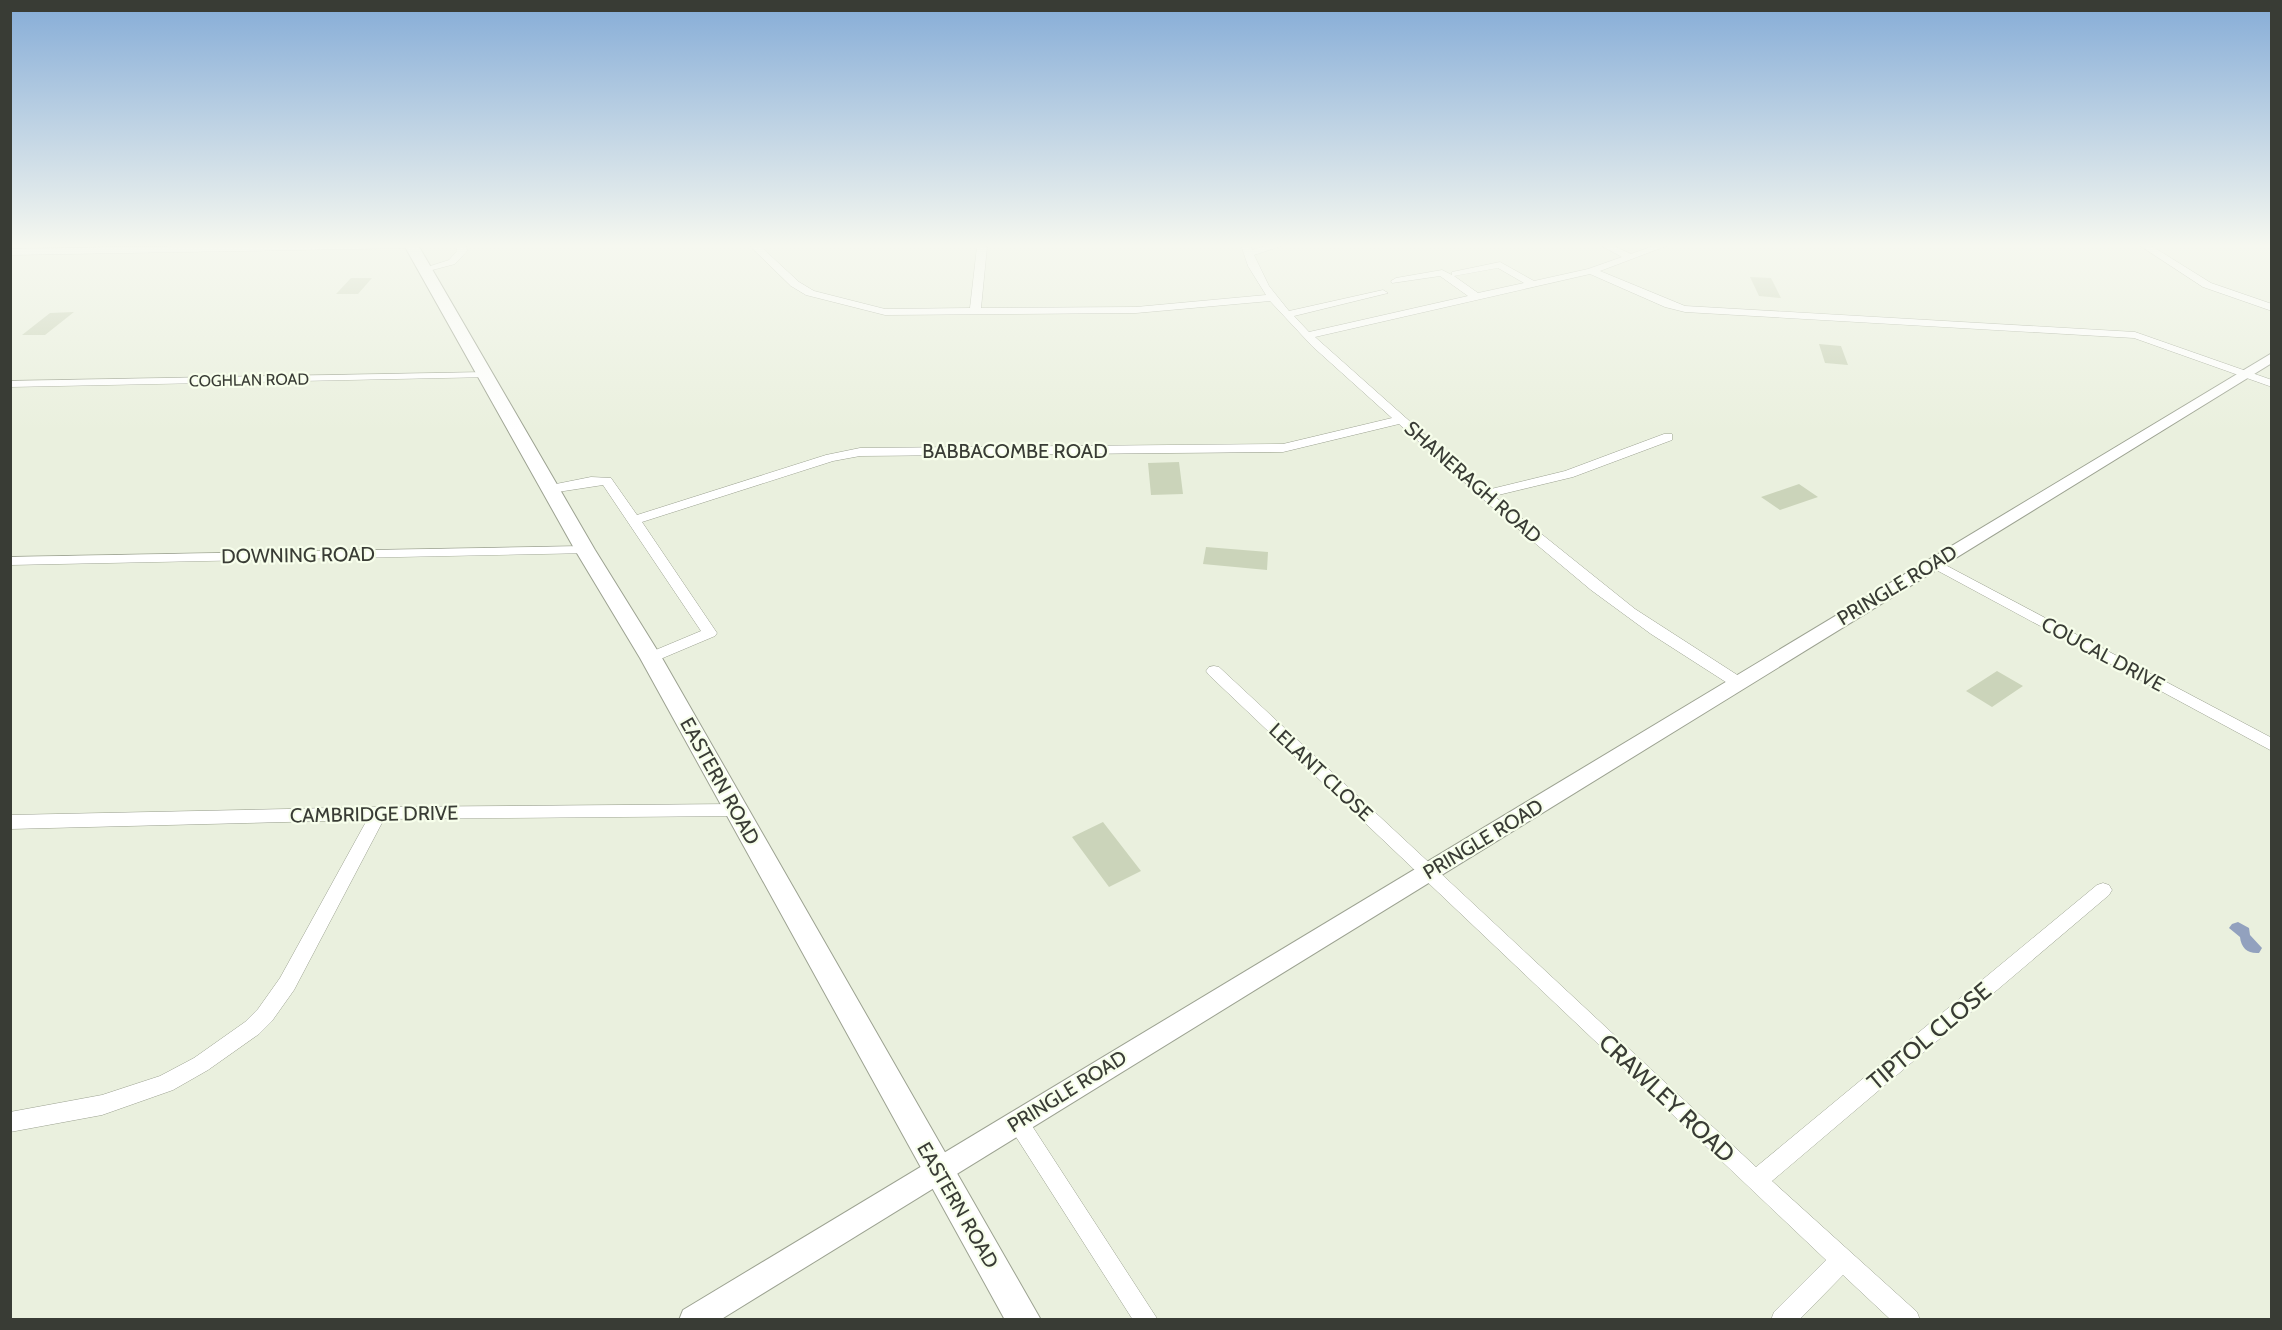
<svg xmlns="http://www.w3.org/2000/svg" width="2282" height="1330" font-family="Cabin,sans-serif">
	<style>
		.green { fill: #cbd4ba }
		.water { fill: #92a1be }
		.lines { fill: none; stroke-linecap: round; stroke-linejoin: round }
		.minor-casing { stroke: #9ca291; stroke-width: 1 }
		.tertiary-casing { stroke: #9ca291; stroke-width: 2 }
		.primary-casing { stroke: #9ca291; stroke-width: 2 }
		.minor { fill: #fff; fill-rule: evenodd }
		.tertiary { fill: #fff; fill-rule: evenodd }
		.primary { fill: #fff; fill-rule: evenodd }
		.labels { text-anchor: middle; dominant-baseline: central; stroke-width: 4.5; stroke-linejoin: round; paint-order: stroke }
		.far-street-label { font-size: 16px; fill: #393c35; stroke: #f7feeb }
		.street-label { font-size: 20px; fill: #393c35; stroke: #f7feeb }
		.near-street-label { font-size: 24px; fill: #393c35; stroke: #f7feeb }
	</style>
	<rect width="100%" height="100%" fill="#eaf0de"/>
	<path class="green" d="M1750,277L1771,278L1781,298L1759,296Z
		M351,278H372L358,294H336Z
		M74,312L45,335H22L50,313Z
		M1819,344L1841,346L1848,365L1825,363Z
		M1179,462L1183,494L1151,495L1148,463Z
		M1799,484L1818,497L1780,510L1761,497Z
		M1206,547L1268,552L1267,570L1203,564Z
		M1997,671L2023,686L1992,707L1966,691Z
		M1103,822L1141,871L1109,887L1072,837Z"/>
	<path class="water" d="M2238,922L2249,928L2250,935L2262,948L2259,953C2248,954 2241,948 2240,937L2229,928L2232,924Z"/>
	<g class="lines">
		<g class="minor-casing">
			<path id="minor" d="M260,245H414L409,248L10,255V249Z
				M456,245H466L467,251L455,264L421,273V269L449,260L457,251Z
				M749,245H759L799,282L814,291L885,309L970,308L977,247L980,245L987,247L981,308L1136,307L1266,295L1248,266L1241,245H1251L1252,250L1269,245H1284L1254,255L1269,286L1289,311L1383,290L1388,293L1294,316L1309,332L1468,296L1440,276L1392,283L1391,281L1396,278L1442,270L1452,275V272L1500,262L1534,281L1588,269L1622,257L1600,245H1612L1631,254L1656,245H1669L1600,271L1685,306L2135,332L2272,380V387L2134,338L1685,312L1665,307L1590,274L1315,337L1487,490L1565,471L1664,434H1672V440L1573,477L1494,496L1635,609L1742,678L1745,682L1742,686H1732L1651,634L1591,590L1493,508L1399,424L1283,452L860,456L833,461L642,522L717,633L715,636L651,663L644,658L646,654L701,631L603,485L551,493L545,489L546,486L591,477L611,478L637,515L826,455L860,448L1283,444L1392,418L1312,346L1270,301L1136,313L885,315L806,295L791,286ZM1498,268L1524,283L1478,293L1454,276Z
				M2139,245H2150L2211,283L2272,304V311L2203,287Z
				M487,372L491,373V377L10,387V381Z
				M585,546L592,550L590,553L10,565V557Z
				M1934,559L2272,738V751L1929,566L1927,563Z
				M1214,666L1219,667L1756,1167L2097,885L2103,883L2109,885L2112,890L2109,895L1772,1181L1917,1312L1920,1320H1891L1843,1275L1799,1320H1771L1774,1312L1826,1260L1209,675L1206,671L1209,667Z
				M737,804L743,805L745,810L743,815L737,816L384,819L294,990L272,1021L259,1034L208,1070L173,1090L102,1115L10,1132V1112L102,1095L160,1076L194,1058L245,1022L258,1009L280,978L367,820L10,829V815L379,807Z
				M1018,1112L1025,1115L1158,1320H1133L1011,1129L1008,1122L1011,1115Z"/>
		</g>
		<g class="tertiary-casing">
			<path id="tertiary" d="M2272,353V363L720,1320H679L683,1310Z"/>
		</g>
		<g class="primary-casing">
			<path id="primary" d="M404,245H418L595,550L662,658L1041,1320H1005L640,658L575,550Z"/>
		</g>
		<use href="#minor" class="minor"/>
		<use href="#tertiary" class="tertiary"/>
		<use href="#primary" class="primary"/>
	</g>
	<linearGradient id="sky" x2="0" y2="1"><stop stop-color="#85acd7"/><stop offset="0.57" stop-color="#f6f8f0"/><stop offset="1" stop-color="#f6f8f0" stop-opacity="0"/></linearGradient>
	<rect width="2282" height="431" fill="url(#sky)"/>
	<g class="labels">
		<g class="far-street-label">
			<text transform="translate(249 380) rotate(-1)">COGHLAN ROAD</text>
		</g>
		<g class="street-label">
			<text x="1015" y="451">BABBACOMBE ROAD</text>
			<text transform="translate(1473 482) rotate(41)">SHANERAGH ROAD</text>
			<text transform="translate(298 555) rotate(-1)">DOWNING ROAD</text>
			<text transform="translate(1897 585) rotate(-31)">PRINGLE ROAD</text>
			<text transform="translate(2103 654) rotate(28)">COUCAL DRIVE</text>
			<text transform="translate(1321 772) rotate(43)">LELANT CLOSE</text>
			<text transform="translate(720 781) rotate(61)">EASTERN ROAD</text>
			<text transform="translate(374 814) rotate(-1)">CAMBRIDGE DRIVE</text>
			<text transform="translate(1483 839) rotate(-31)">PRINGLE ROAD</text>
			<text transform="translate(1067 1091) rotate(-32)">PRINGLE ROAD</text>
			<text transform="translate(958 1205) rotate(60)">EASTERN ROAD</text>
		</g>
		<g class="near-street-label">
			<text transform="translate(1929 1036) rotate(-40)">TIPTOL CLOSE</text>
			<text transform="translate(1667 1098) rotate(43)">CRAWLEY ROAD</text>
		</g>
	</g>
	<rect width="2282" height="1330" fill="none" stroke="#393c35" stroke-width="24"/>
</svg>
